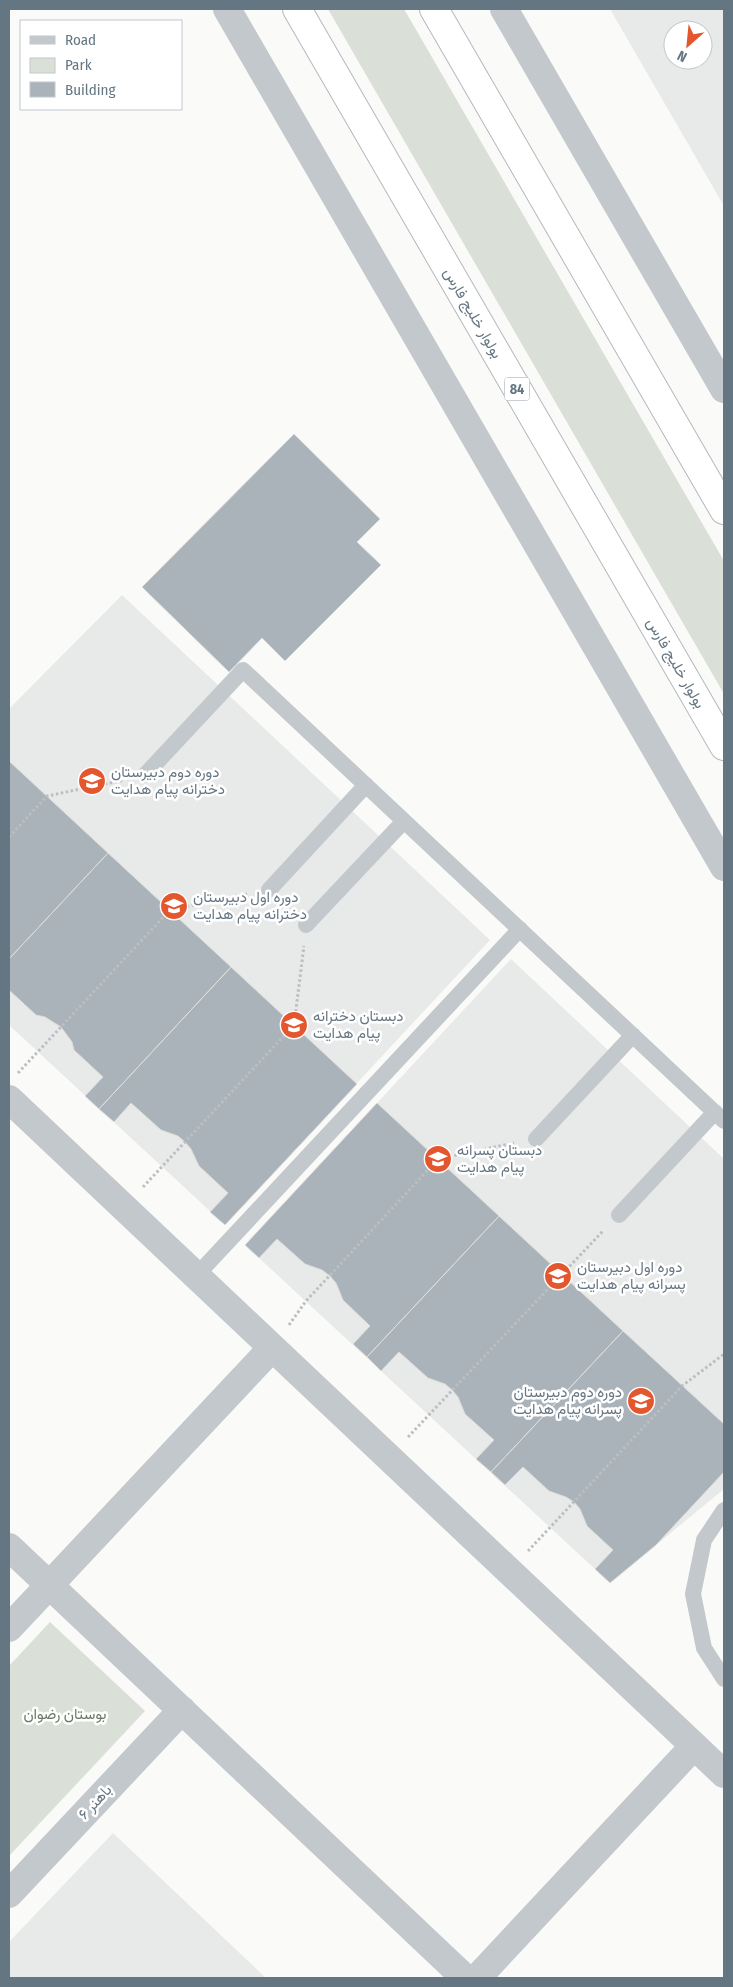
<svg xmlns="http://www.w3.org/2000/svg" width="733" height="1987" font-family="'Fira Sans Condensed',Vazirmatn,sans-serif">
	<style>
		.built { fill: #e8e9e9; fill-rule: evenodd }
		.green { fill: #dadfd7 }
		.building { fill: #aab3b9; stroke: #dcdcda }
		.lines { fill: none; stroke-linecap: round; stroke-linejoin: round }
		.trunk-casing { stroke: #b4b9bd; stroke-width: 30 }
		.path { stroke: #bbbfc2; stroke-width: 3; stroke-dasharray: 2.5 2.5; stroke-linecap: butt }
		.service { stroke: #c3c8cc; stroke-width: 16 }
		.minor { stroke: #c3c8cc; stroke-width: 28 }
		.tertiary { stroke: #c3c8cc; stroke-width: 28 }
		.trunk { stroke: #fff; stroke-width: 28 }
		.labels { text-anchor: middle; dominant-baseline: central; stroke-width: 5; stroke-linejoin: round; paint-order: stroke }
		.shield { fill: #fff; stroke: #939fa8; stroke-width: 1 }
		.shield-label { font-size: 14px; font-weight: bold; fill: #657683 }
		.street-label { font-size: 15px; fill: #657683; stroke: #fff }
		.poi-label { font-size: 15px; fill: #657683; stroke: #fff; text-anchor: start }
		.park-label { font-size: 15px; fill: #687a64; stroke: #fff }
	</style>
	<rect width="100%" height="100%" fill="#fafaf8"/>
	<path class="built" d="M610,9H724V206ZM673,30H703V60H673Z
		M122,595L490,940L225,1225L9,1025V709Z
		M511,959L724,1159V1489L610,1583L245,1245Z
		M113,1833L266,1978H9V1942Z"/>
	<path class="green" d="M328,9H404L724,561V694Z
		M50,1622L145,1711L9,1856V1666Z"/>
	<path class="building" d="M294,434L380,519L357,542L381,565L285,661L262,638L229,672L142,587Z
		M9,761L108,853L9,959Z
		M108,853L231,967L99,1109L85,1096L103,1077L74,1050L72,1042L61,1027L45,1017L36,1015L9,990V959Z
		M231,967L357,1084L225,1225L210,1212L228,1193L199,1166L191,1149L185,1142L178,1136L161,1130L131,1103L114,1122L99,1109Z
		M377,1103L499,1216L367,1357L353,1344L370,1326L343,1300L336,1283L330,1276L322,1270L305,1264L277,1239L259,1258L245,1245Z
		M499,1216L623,1331L491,1472L476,1459L494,1440L465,1414L458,1397L452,1390L445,1384L428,1378L399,1352L381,1371L367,1357Z
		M623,1331L724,1424V1472L656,1545L610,1583L595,1569L613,1550L587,1526L580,1509L574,1502L566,1497L549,1491L523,1467L505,1485L491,1472Z"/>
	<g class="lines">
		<g class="trunk-casing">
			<path id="trunk" d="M297,9L724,746
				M434,9L724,510"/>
		</g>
		<path class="path" d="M9,837L47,796L124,780
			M18,1073L170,910L247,894
			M143,1187L294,1025L304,946
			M289,1325L306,1301L438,1159L514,1143
			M408,1437L603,1231
			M528,1551L682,1386L724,1354"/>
		<path class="service" d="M145,775L243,670L724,1121
			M269,890L366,785
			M306,925L404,821
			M536,1139L633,1035
			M619,1215L715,1112
			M196,1276L520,929
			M724,1510L704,1540L693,1594L704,1648L724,1679"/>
		<path class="minor" d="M9,1547L465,1978
			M9,1628L272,1348
			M9,1894L182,1710
			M477,1978L694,1746"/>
		<path class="tertiary" d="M227,9L724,867
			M504,9L724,389
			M9,1099L724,1774"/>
		<use href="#trunk" class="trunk"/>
	</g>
	<defs>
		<g id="school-disc" transform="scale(1.4375)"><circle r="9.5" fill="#e4572e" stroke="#fff"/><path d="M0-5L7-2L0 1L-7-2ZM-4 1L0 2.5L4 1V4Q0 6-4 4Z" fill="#fff"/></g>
	</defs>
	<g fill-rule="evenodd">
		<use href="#school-disc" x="92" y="781"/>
		<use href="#school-disc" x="174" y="906"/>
		<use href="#school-disc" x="294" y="1025"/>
		<use href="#school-disc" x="438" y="1159"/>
		<use href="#school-disc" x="558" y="1276"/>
		<use href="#school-disc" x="641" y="1401"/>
	</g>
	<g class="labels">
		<rect class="shield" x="504.5" y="377.5" width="25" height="23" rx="4"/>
		<g class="shield-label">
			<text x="517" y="389">84</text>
		</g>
		<g class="street-label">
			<text transform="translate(473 313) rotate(60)">بولوار خلیج فارس</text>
			<text transform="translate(676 663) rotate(60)">بولوار خلیج فارس</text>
			<text transform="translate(95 1802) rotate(-47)">باهنر ۶</text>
		</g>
		<g class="poi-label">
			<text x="111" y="772">دوره دوم دبیرستان<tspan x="111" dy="17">دخترانه پیام هدایت</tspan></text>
			<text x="193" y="897">دوره اول دبیرستان<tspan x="193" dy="17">دخترانه پیام هدایت</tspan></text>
			<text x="313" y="1016">دبستان دخترانه<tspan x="313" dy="17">پیام هدایت</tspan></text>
			<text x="457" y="1150">دبستان پسرانه<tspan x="457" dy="17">پیام هدایت</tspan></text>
			<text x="577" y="1267">دوره اول دبیرستان<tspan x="577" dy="17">پسرانه پیام هدایت</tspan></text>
			<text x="622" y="1392" text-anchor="end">دوره دوم دبیرستان<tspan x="622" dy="17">پسرانه پیام هدایت</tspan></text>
		</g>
		<g class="park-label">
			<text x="65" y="1714">بوستان رضوان</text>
		</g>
	</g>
	<rect width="733" height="1987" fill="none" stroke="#657683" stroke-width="20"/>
	<rect x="20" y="20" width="162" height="90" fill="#ffffff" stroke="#c1c8cd"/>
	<rect x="30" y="36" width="25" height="8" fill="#c3c8cc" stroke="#c1c8cd"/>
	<text x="65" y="45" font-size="15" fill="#657683">Road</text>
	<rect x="30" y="58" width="25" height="15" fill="#dadfd7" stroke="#c1c8cd"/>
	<text x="65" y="70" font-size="15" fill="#657683">Park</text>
	<rect x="30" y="82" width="25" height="15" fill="#aab3b9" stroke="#c1c8cd"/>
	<text x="65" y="95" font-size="15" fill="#657683">Building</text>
	<g transform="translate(688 45) rotate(207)"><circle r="24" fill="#ffffff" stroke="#c1c8cd"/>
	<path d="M0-4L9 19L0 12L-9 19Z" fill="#e4572e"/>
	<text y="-8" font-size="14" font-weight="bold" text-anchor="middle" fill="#657683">N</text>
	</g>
</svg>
